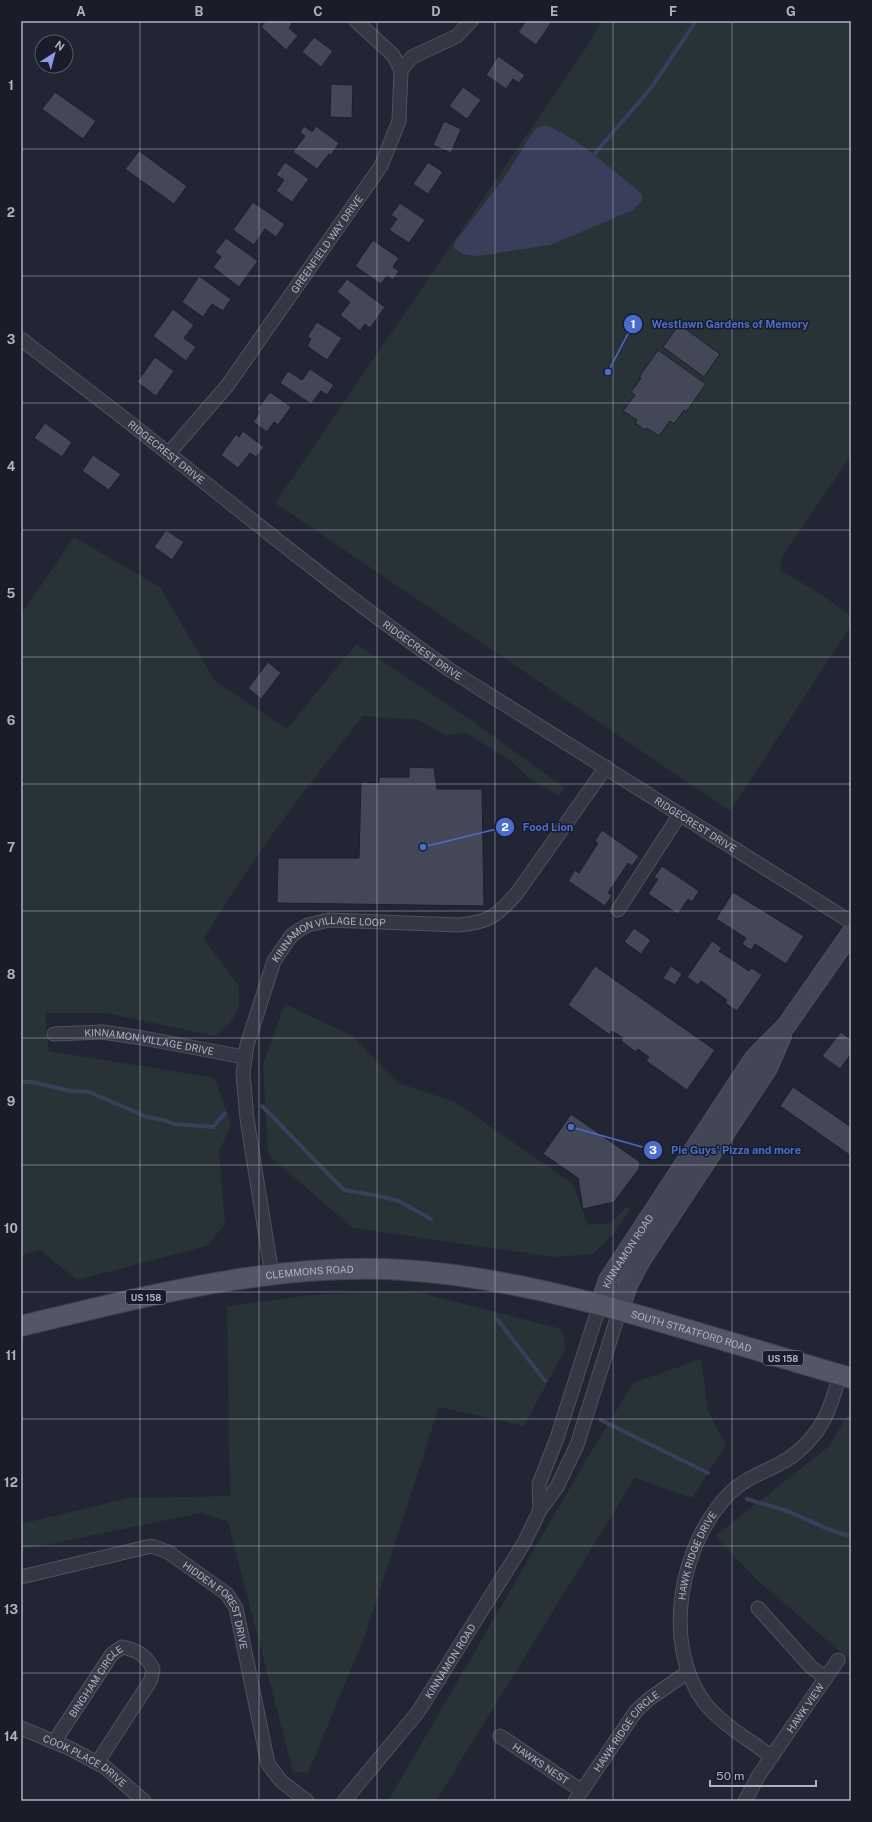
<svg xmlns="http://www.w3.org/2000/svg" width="872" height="1822" font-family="'Public Sans',sans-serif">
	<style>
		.green { fill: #273337 }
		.water { fill: #393f5b }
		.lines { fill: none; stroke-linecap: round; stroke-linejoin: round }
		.stream { stroke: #393f5b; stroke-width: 4 }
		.building { fill: #434758; stroke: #1c1f2b }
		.minor-casing { stroke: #4f525f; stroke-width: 15 }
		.secondary-casing { stroke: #4f525f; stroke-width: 20 }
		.primary-casing { stroke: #3e414e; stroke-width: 22 }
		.minor { stroke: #353844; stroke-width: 13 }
		.secondary { stroke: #434657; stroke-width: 18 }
		.primary { stroke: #535664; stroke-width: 20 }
		.grid { fill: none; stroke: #afb2c1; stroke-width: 1; stroke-opacity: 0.55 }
		.labels { text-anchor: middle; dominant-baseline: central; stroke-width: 3; stroke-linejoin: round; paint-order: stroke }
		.shield { fill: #1a1d29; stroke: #828593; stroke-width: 1 }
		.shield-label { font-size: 9px; font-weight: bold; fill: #afb2c1 }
		.street-label { font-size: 10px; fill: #afb2c1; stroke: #1a1d29 }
		.leader { fill: none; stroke: #496cd1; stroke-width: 1.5 }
		.callout-dot { fill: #496cd1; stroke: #1a1d29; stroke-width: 1.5 }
		.mark-label { font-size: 12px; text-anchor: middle; font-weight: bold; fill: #fff }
		.callout-label { font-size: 11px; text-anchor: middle; font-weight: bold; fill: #496cd1; stroke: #1a1d29; stroke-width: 3; stroke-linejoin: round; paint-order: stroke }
		.neatline { fill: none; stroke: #afb2c1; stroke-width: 1.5 }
		.grid-label { font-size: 13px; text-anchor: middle; font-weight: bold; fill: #afb2c1 }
	</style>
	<rect width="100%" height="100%" fill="#222533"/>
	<path class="green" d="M601,21H851V456L783,555L780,570L819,593L851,616V626L730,811L275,503L588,45Z
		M74,537L160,587L215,681L287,729L356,644L467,717L565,788L559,796L528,777L511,761L466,733L445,735L419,720L363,716C306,788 250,860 204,939L239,986V1008L230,1024L215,1036L106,1013H45L49,1051L215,1078L231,1126L219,1151L225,1224L207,1246L77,1280L40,1250L21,1255V615Z
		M285,1004L352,1036L398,1083L455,1102L573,1184L588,1225L611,1223L626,1207L631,1209L613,1234L593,1254L554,1257L353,1228L268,1155L263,1064Z
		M414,1291L562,1329L566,1348L524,1426L439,1407L366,1633L308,1773L293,1772L228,1522L201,1513L21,1550V1524L128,1498L230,1496L227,1306L310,1295Z
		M701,1359L708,1411L726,1445L692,1498L635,1478L436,1801H388L582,1467L633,1383Z
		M851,1410V1661L757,1580L715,1536L828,1447Z"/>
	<path class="water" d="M544,125C574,134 617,174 642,194V201L633,210L550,245L477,256L463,254L454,248L455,242L507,174L534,130Z"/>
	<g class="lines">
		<path class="stream" d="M591,158L651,88L696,21
			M21,1082H32L71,1091L89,1092L147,1117L164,1120L174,1124L213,1127L225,1113
			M262,1106L344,1190L384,1197L399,1201L431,1219
			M497,1319L545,1381
			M601,1420L708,1473
			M747,1499C761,1504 776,1506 789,1512C810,1520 829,1532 851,1536"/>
	</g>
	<path class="building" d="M266,21H289L292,24L289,28L298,36L286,50L261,27Z
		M526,21H548L551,23L536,45L518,32Z
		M314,37L333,51L321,67L302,52Z
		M498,56L525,75L519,83L513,79L506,89L486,75Z
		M331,84L353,85L352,118L330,117Z
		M463,87L481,100L467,119L449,106Z
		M55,92L96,121L83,139L42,109Z
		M444,121L461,129L451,153L433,145Z
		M304,126L312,132L316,126L339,143L331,155L329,154L317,169L293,152L305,136L300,132Z
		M139,151L187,186L174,204L125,169Z
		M285,162L309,179L292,202L276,191L284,180L276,175Z
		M428,162L443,172L428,194L413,184Z
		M253,202L285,224L276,237L265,229L254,245L233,230Z
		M400,203L425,220L409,243L389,230L397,219L391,215Z
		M226,238L258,261L239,287L213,267L221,257L215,252Z
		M373,240L399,258L393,267L399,271L393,280L387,276L381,284L355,266Z
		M199,276L231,299L223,311L212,304L203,317L182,302Z
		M347,279L385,307L370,328L365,324L360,331L340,315L350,302L337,292Z
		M173,309L194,325L184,338L196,347L186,361L153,336Z
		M317,322L342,338L327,360L307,346L311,339L307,337Z
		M679,324L720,354L704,377L663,347Z
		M658,350L706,384L686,412L684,410L674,424L670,421L659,436L647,428L645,430L635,423L637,420L623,411L635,395L631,392L641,378L639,377Z
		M155,357L174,371L156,396L137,382Z
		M310,369L334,385L327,395L321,391L311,404L280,383L288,371L302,380Z
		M270,392L291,407L278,425L274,422L267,432L253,422L260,412L257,409Z
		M45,423L72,442L62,457L34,438Z
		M243,431L264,447L256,457L250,453L238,468L221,455L236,434L239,437Z
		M93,455L121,474L109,490L82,471Z
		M166,530L184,542L172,560L154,547Z
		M268,662L281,673L261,699L248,688Z
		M409,767L434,768L437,789H482L484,906L277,903L278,858H359L361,782L379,783V777H409Z
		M602,830L639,856L632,866L628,863L608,893L612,895L605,906L568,881L575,870L579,873L598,843L595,841Z
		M662,866L699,891L692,902L688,899L678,914L648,894L658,879L654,877Z
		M733,892L804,936L786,964L755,944L751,950L742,944L746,938L716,919Z
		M634,928L651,940L641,954L624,942Z
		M712,941L722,948L719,951L749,971L752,968L762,975L737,1011L725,1003L727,1000L701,981L698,985L687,977Z
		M595,966L715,1050L687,1090L646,1061L649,1057L638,1049L636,1052L621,1041L623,1038L612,1031L610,1035L568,1005Z
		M671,966L682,974L675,985L663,978Z
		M841,1032L851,1040V1054L840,1069L822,1056Z
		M793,1087L851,1127V1156L780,1106Z
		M571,1114L640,1162L639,1169L614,1202L583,1209L578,1178L543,1154Z"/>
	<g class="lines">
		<g class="minor-casing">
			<g id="minor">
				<path d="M401,70L412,57L457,36L471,21"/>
				<path id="s1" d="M21,339C70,377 121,415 169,454C262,528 353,602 450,670L851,922"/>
				<path id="s2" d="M169,453L227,386L381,166L399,121L401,70L393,55L356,21"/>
				<path d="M618,910L680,814"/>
				<path id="s3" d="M54,1034L102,1032L143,1038L244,1057"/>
				<path id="s4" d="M272,1275L247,1119L243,1073L247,1045L274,961L291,936L299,930L308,925L329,920L459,925C490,922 497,916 517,893L606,767"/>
				<path d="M540,1510L539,1484L557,1438L600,1304"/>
				<path id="s5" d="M21,1577L151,1546L168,1552L227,1594L236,1608L268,1764L281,1781L307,1801"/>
				<path d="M758,1608L811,1667L826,1678"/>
				<path id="s6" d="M21,1728L69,1748L105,1767L144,1801"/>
				<path id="s7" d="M500,1736L582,1791"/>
				<path id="s8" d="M54,1742L112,1654L122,1647C137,1650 146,1655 153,1669L151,1680L97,1763"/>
				<path id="s9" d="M772,1757C750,1740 721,1724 704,1702C661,1643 680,1543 730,1493C744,1479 762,1473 779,1464C796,1456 813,1439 822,1423C831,1409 835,1390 840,1375"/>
				<path id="s10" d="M344,1801L418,1712L524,1543L540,1510L557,1487L577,1445L620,1309"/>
				<path id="s11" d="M575,1801L636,1711L649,1699L688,1672"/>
				<path id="s12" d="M745,1801L759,1775L838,1660"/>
			</g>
		</g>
		<g class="secondary-casing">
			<g id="secondary">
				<path id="s13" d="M600,1304L608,1280L754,1058L786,1026L851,933"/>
				<path d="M620,1309L628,1285L642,1259L768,1068L782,1036"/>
			</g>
		</g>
		<g class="primary-casing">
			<g id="primary">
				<path id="s14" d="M21,1326C147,1296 273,1262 404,1270C496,1276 587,1300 675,1326C734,1343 792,1361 851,1378"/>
			</g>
		</g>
		<use href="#minor" class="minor"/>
		<use href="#secondary" class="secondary"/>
		<use href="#primary" class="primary"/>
	</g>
	<path class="grid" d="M140,21V1801M259,21V1801M377,21V1801M495,21V1801M613,21V1801M732,21V1801M21,149H851M21,276H851M21,403H851M21,530H851M21,657H851M21,784H851M21,911H851M21,1038H851M21,1165H851M21,1292H851M21,1419H851M21,1546H851M21,1673H851"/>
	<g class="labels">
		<g class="shield">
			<rect x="126" y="1290" width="40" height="14" rx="3"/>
			<rect x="763" y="1351" width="40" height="14" rx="3"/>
		</g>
		<g class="shield-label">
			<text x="146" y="1297">US 158</text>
			<text x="783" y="1358">US 158</text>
		</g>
		<g class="street-label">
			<text stroke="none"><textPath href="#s2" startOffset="262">GREENFIELD WAY DRIVE</textPath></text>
			<text stroke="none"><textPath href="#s1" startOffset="184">RIDGECREST DRIVE</textPath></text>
			<text stroke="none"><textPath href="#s1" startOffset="508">RIDGECREST DRIVE</textPath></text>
			<text stroke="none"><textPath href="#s1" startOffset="832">RIDGECREST DRIVE</textPath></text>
			<text stroke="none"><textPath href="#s4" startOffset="385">KINNAMON VILLAGE LOOP</textPath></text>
			<text stroke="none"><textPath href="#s3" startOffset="96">KINNAMON VILLAGE DRIVE</textPath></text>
			<text stroke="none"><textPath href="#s13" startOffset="60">KINNAMON ROAD</textPath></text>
			<text stroke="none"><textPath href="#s14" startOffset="294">CLEMMONS ROAD</textPath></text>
			<text stroke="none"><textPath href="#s14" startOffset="683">SOUTH STRATFORD ROAD</textPath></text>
			<text stroke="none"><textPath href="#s9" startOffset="242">HAWK RIDGE DRIVE</textPath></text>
			<text stroke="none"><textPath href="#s5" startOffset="227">HIDDEN FOREST DRIVE</textPath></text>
			<text stroke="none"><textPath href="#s10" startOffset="176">KINNAMON ROAD</textPath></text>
			<text stroke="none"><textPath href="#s8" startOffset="74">BINGHAM CIRCLE</textPath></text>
			<text stroke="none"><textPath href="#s12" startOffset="111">HAWK VIEW</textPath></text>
			<text stroke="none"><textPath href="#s11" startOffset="87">HAWK RIDGE CIRCLE</textPath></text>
			<text stroke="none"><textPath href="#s6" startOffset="72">COOK PLACE DRIVE</textPath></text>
			<text stroke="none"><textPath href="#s7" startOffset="49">HAWKS NEST</textPath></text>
		</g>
	</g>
	<path class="leader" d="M608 372L633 324M423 847L505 827M571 1127L653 1150"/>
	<g class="callout-dot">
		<circle cx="608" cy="372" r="4"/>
		<circle cx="423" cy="847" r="4"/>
		<circle cx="571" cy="1127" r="4"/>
		<circle cx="633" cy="324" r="10"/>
		<circle cx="505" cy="827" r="10"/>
		<circle cx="653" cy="1150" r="10"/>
	</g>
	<g class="mark-label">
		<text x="633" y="328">1</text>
		<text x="505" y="831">2</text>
		<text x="653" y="1154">3</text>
	</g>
	<g class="callout-label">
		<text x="730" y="328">Westlawn Gardens of Memory</text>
		<text x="548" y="831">Food Lion</text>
		<text x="736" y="1154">Pie Guys' Pizza and more</text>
	</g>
	<rect width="872" height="1822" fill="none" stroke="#1a1d29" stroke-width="44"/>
	<g transform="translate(54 54) rotate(36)"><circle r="19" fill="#1a1d29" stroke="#565966"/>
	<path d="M0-3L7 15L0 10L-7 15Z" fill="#8b9aea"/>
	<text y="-6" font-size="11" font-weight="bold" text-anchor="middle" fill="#afb2c1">N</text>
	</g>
	<path d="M710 1780v6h106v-6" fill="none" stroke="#afb2c1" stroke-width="2"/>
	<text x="716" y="1780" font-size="12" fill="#afb2c1" stroke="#1a1d29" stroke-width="3" paint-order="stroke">50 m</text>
	<rect x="22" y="22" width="828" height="1778" class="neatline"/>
	<g class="grid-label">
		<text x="81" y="16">A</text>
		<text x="199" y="16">B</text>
		<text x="318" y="16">C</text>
		<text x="436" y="16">D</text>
		<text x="554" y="16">E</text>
		<text x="673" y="16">F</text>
		<text x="791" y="16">G</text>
		<text x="11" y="90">1</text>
		<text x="11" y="217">2</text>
		<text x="11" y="344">3</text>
		<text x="11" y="471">4</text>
		<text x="11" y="598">5</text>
		<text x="11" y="725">6</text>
		<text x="11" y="852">7</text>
		<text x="11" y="979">8</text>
		<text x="11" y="1106">9</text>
		<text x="11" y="1233">10</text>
		<text x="11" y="1360">11</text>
		<text x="11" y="1487">12</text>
		<text x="11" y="1614">13</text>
		<text x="11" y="1741">14</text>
	</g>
</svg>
